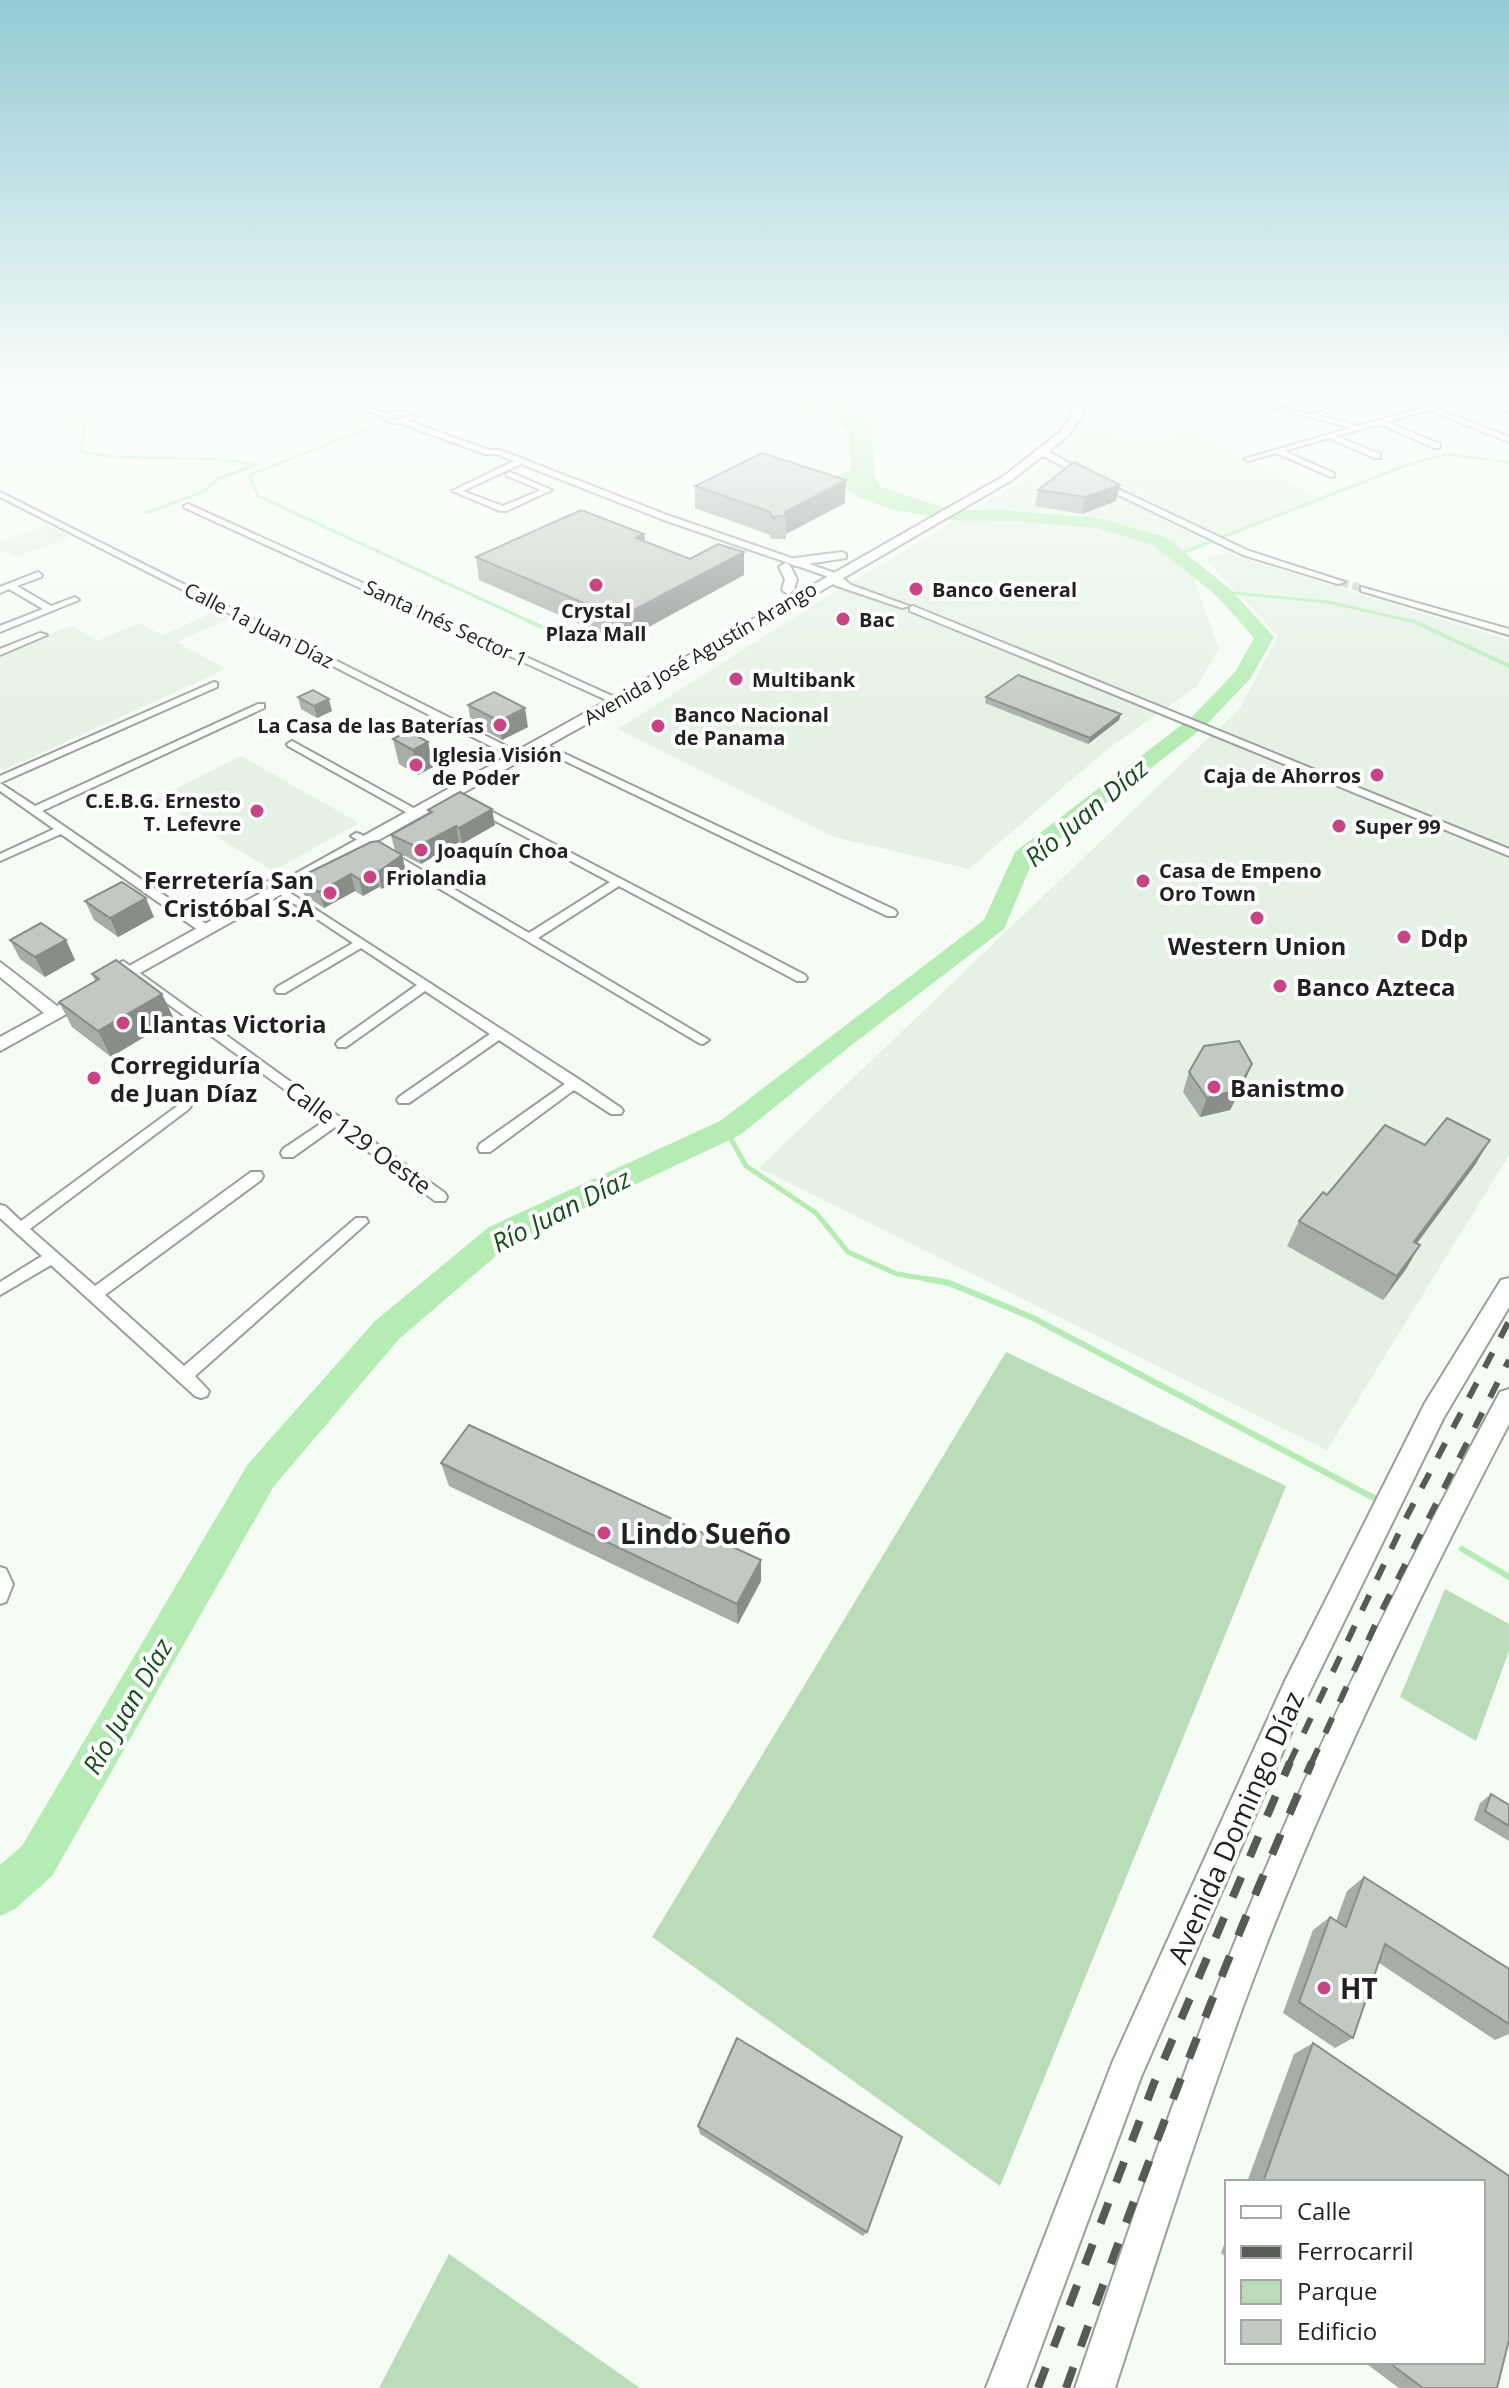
<svg xmlns="http://www.w3.org/2000/svg" width="1509" height="2388" font-family="'Open Sans',sans-serif">
	<style>
		.built { fill: #e4f1e4 }
		.green { fill: #badcb9 }
		.water { fill: #b4ecb3 }
		.lines { fill: none; stroke-linecap: round; stroke-linejoin: round }
		.stream-far3 { stroke: #b4ecb3; stroke-width: 3 }
		.stream-far2 { stroke: #b4ecb3; stroke-width: 4 }
		.stream-far1 { stroke: #b4ecb3; stroke-width: 5 }
		.stream { stroke: #b4ecb3; stroke-width: 6 }
		.river { fill: #b4ecb3; fill-rule: evenodd }
		.street-tunnel { stroke: #cad0c9; stroke-width: 8; stroke-dasharray: 8 4; stroke-linecap: butt }
		.street-casing { stroke: #99a099; stroke-width: 4 }
		.secondary-casing { stroke: #99a099; stroke-width: 4 }
		.primary-casing { stroke: #99a099; stroke-width: 4 }
		.street { fill: #fff; fill-rule: evenodd }
		.secondary { fill: #fff; fill-rule: evenodd }
		.primary { fill: #fff; fill-rule: evenodd }
		.rail-far1 { stroke: #565b56; stroke-width: 6; stroke-dasharray: 17 17; stroke-linecap: butt }
		.rail { stroke: #565b56; stroke-width: 8; stroke-dasharray: 22 22; stroke-linecap: butt }
		.wall { fill: #a7ada7 }
		.shaded-wall { fill: #888d88 }
		.building { fill: #c2c9c2; stroke: #888d88; stroke-width: 2 }
		.poi-dot { fill: #ca4484; stroke: #fff; stroke-width: 3 }
		.labels { text-anchor: middle; dominant-baseline: central; stroke-width: 8; stroke-linejoin: round; paint-order: stroke }
		.far-poi-label { font-size: 20px; font-weight: bold; fill: #1f221f; stroke: #fff; text-anchor: start }
		.far-street-label { font-size: 20px; fill: #1f221f; stroke: #fff }
		.poi-label { font-size: 24px; font-weight: bold; fill: #1f221f; stroke: #fff; text-anchor: start }
		.street-label { font-size: 24px; fill: #1f221f; stroke: #fff }
		.water-label { font-size: 26px; font-style: italic; fill: #174f1b; stroke: #fff }
		.near-poi-label { font-size: 28px; font-weight: bold; fill: #1f221f; stroke: #fff; text-anchor: start }
		.near-street-label { font-size: 28px; fill: #1f221f; stroke: #fff }
	</style>
	<rect width="100%" height="100%" fill="#f5fcf4"/>
	<path class="built" d="M1092,426L1130,438L1198,431L1319,497L1185,554L1219,649L1197,686L1105,751L969,869L834,837L618,729L807,609L1028,477Z
		M47,525L71,537L16,557L0,549V542Z
		M1226,553L1509,640V1155L1327,1450L759,1168L1240,708L1278,636L1205,558Z
		M217,611L231,618L177,642L226,669L4,770L0,767V654L73,625L97,641L139,623L162,635Z
		M241,756L359,823L273,871L156,799Z"/>
	<path class="green" d="M1006,1352L1286,1486L1000,2186L652,1937Z
		M1445,1589L1509,1624V1651L1476,1741L1400,1697Z
		M449,2254L640,2388H379Z"/>
	<path class="water" d="M751,399C792,399 833,397 870,419L875,469L863,475L866,489L904,504L953,510H1006L1054,525L1005,518L943,519L890,509L856,496L832,479L851,469L848,431L827,415Z"/>
	<g class="lines">
		<path class="stream-far3" d="M23,399L43,412L84,425L81,452C139,464 198,452 256,465
			M416,411L449,399
			M372,427L249,475L258,496L531,622
			M146,513L203,492L218,479L254,465
			M1177,555L1404,466L1446,454L1509,462
			M1223,592L1328,602L1415,622"/>
		<path class="stream-far2" d="M526,620L562,636
			M1411,620L1509,666"/>
		<path class="stream-far1" d="M726,1130L746,1166L816,1213L848,1252L897,1274L939,1281"/>
		<path class="stream" d="M928,1279L949,1283L1031,1317L1374,1498
			M1462,1549L1509,1577"/>
		<path class="river" d="M864,430L872,435C872,453 869,472 881,487L951,510L1014,511L1098,518L1165,537L1229,588L1274,637L1250,679L1205,726L1033,860L1004,929L849,1047L740,1135L511,1243L399,1339L274,1486L52,1876L15,1909L0,1916V1865L22,1846L248,1464L375,1321L489,1227L720,1121L984,920L1015,852L1191,718L1235,672L1254,638L1217,596L1153,545L1097,528L1014,521L949,520L869,493L859,480L856,435Z"/>
		<path class="street-tunnel" d="M1341,582L1364,589"/>
		<g class="street-casing">
			<path id="street" d="M336,399H345L387,414L403,411L416,418L408,421L489,450H500L667,515L838,574L851,585L909,606L902,608L834,585L833,583L836,581L832,578L661,519L521,464L463,491L503,506L541,490L507,476L506,474L510,472L552,490L506,511H500L452,491L514,461L496,454H485L400,423L395,424L384,420V417ZM399,414L407,417L395,420L390,418Z
				M1241,399C1265,399 1288,413 1311,414C1325,414 1338,399 1353,399L1320,416L1359,426L1453,399H1463L1435,408L1509,437V442L1428,410L1387,422L1440,444V448H1434L1380,424L1336,436L1380,454V458H1374L1329,438L1284,451L1334,473V477H1331L1276,453L1248,461L1244,459L1351,428Z
				M1478,399H1487L1509,407V411Z
				M1041,451H1047L1087,473L1080,475L1041,455Z
				M1101,481L1249,551L1345,582L1338,584L1243,555L1098,485L1097,483Z
				M0,492L522,754L523,756L514,758L0,497Z
				M188,504L619,699L621,701L613,703L185,508L184,506Z
				M38,572L42,575L41,577L17,586L51,606L75,597L79,600L0,632V626L43,609L9,589L0,593V587Z
				M1361,587L1509,629V635L1361,591Z
				M913,606L1509,849V856L910,611V607Z
				M40,633L47,635L0,655V649Z
				M214,682L217,683V687L0,783L35,806L258,704H264V708L42,811L209,926V932H201L61,834L0,861V854L54,829L0,791V776Z
				M292,741L419,811L420,813L415,816L411,815L288,746L287,744Z
				M540,742L895,910L897,913L895,916H887L536,747L535,745Z
				M479,805L805,975L807,978L805,981H797L619,886L538,938L709,1040L703,1044L699,1043L351,836L356,833L360,834L529,933L610,882L475,810L474,808Z
				M270,880L580,1080L621,1108L623,1111L621,1114H611L574,1090L490,1152H480L478,1148L480,1144L565,1084L499,1040L409,1103H399L397,1100L399,1097L490,1034L425,991L346,1047H338L336,1044L338,1041L417,985L361,948L285,993H277L275,990L277,987L353,943L266,885L264,883Z
				M123,961L445,1193L447,1197L445,1201H435L335,1127L293,1157H283L281,1153L283,1149L326,1120L119,968L117,965Z
				M184,1101L191,1106L189,1109L30,1229L95,1286L251,1172H261L263,1176L261,1180L105,1295L184,1366L356,1218H366L368,1222L195,1376L209,1391L207,1396L201,1398L195,1396L51,1265L0,1295V1282L42,1256L0,1218V1205L5,1206L21,1221Z
				M0,1567L6,1569L13,1584L6,1602L0,1604Z"/>
		</g>
		<g class="secondary-casing">
			<path id="secondary" d="M1074,399H1084L1081,417L1068,436L1012,480L721,649L0,1051V1037L44,1013L0,977V962L57,1006L711,643L1004,476L1060,432L1071,417Z
				M842,552L846,554V558L795,566L789,562L795,558Z
				M785,563L789,564L797,579L794,590L788,594L782,590L785,579L779,567Z"/>
		</g>
		<g class="primary-casing">
			<path id="primary" d="M1509,1278V1307L1443,1419L1305,1701L1141,2077L1026,2388H986L1113,2061L1285,1681L1425,1403L1501,1280Z
				M1509,1389V1424C1422,1591 1339,1760 1270,1935C1212,2084 1164,2236 1115,2388H1075C1127,2235 1178,2082 1239,1932C1315,1747 1405,1568 1500,1392Z"/>
		</g>
		<use href="#street" class="street"/>
		<use href="#secondary" class="secondary"/>
		<use href="#primary" class="primary"/>
		<path class="rail-far1" d="M1289,1764L1406,1518L1509,1321
			M1311,1764L1382,1610L1509,1360"/>
		<path class="rail" d="M1038,2388L1154,2083L1290,1762
			M1066,2388C1141,2176 1222,1967 1312,1762"/>
	</g>
	<path class="wall" d="M695,486L845,503L786,534V539H771L770,535L695,508Z
		M1038,490L1116,501L1082,514L1035,506Z
		M644,534L645,541L690,559L744,552V575L621,642L479,580L476,557Z
		M298,697L332,711L317,718L301,709Z
		M986,697L1119,720L1088,744L985,703Z
		M468,705L528,727L502,740L471,723Z
		M393,739L428,742L433,767L418,775L399,764Z
		M428,810L495,825L462,844L459,842L421,864L395,851L391,835L429,814Z
		M402,855L406,872L382,889L379,887L363,896L355,891L324,908L304,895L298,878Z
		M85,901L154,917L118,937L94,920Z
		M10,940H66L75,960L45,977L20,959Z
		M92,974L162,994L174,1019L111,1057L72,1027L59,1002L95,981Z
		M1252,1064L1244,1083L1230,1110L1200,1117L1183,1092L1189,1072Z
		M1425,1145L1475,1165L1417,1243L1420,1245L1406,1269L1383,1300L1287,1246L1299,1221L1327,1195Z
		M441,1463L761,1581L738,1624L449,1486Z
		M1491,1794L1509,1805V1841L1474,1820L1480,1803Z
		M1364,1877L1509,1969V2034L1495,2040L1379,1963L1353,2038L1335,2048L1283,2013L1313,1930L1330,1917L1336,1921L1347,1891Z
		M1313,2043L1509,2176V2340L1497,2388H1399L1364,2362H1483V2182H1247L1294,2054Z
		M698,2126L867,2232L863,2236L700,2134Z
		M1227,2237V2258L1221,2253Z"/>
	<path class="shaded-wall" d="M846,480L845,503L786,534V516L785,512Z
		M1120,485L1116,501L1082,514L1085,497Z
		M644,534L646,556L636,538Z
		M744,552V575L621,642L619,618Z
		M329,699L332,711L317,718L314,706Z
		M525,708L528,727L502,740L499,721Z
		M1121,714L1119,720L1088,744L1090,738Z
		M428,742L433,767L418,775L413,750Z
		M492,809L495,825L462,844L459,828Z
		M456,826L459,842L421,864L417,847Z
		M402,855L406,872L382,889L378,872Z
		M375,870L379,887L363,896L359,879Z
		M351,874L355,891L324,908L319,892Z
		M146,898L154,917L118,937L110,918Z
		M66,940L75,960L45,977L35,957Z
		M162,994L174,1019L111,1057L98,1031Z
		M1252,1064L1244,1083L1230,1110L1200,1117L1207,1098Z
		M1490,1140L1475,1165L1400,1266L1414,1242Z
		M1420,1245L1406,1269L1383,1300L1397,1276Z
		M761,1560V1581L738,1624L737,1604Z"/>
	<path class="building" d="M762,453L846,480L785,512L786,516L772,517L770,512L695,486Z
		M1074,462L1120,485L1085,497L1038,490Z
		M581,510L644,534L636,538L690,559L718,544L744,552L619,618L476,557Z
		M1018,675L1121,714L1090,738L986,697Z
		M313,690L329,699L314,706L298,697Z
		M494,692L525,708L499,721L468,705Z
		M408,731L428,742L413,750L393,739Z
		M460,792L492,809L459,828L456,826L417,847L391,835L432,812L428,810Z
		M378,841L402,855L378,872L375,870L359,879L351,874L319,892L298,878L371,842Z
		M122,882L146,898L110,918L85,901Z
		M41,923L66,940L35,957L10,940Z
		M116,960L162,994L98,1031L59,1002L99,979L92,974Z
		M1239,1041L1252,1064L1237,1090L1207,1098L1189,1072L1204,1046Z
		M1447,1118L1490,1140L1414,1242L1420,1245L1397,1276L1299,1221L1323,1192L1327,1195L1385,1125L1425,1145Z
		M469,1425L761,1560L737,1604L441,1463Z
		M1491,1794L1509,1805V1826L1485,1811Z
		M1364,1877L1509,1969V2024L1385,1944L1353,2038L1299,2002L1330,1917L1346,1927Z
		M737,2038L902,2137L867,2232L698,2126Z
		M1313,2043L1509,2176V2340L1497,2388H1423L1388,2362H1483V2182H1263Z"/>
	<linearGradient id="sky" x2="0" y2="1"><stop stop-color="#93cad3"/><stop offset="0.54" stop-color="#fafefa"/><stop offset="1" stop-color="#fafefa" stop-opacity="0"/></linearGradient>
	<rect width="1509" height="733" fill="url(#sky)"/>
	<g class="poi-dot">
		<circle cx="596" cy="585" r="8"/>
		<circle cx="916" cy="589" r="8"/>
		<circle cx="843" cy="619" r="8"/>
		<circle cx="736" cy="679" r="8"/>
		<circle cx="500" cy="725" r="8"/>
		<circle cx="658" cy="726" r="8"/>
		<circle cx="416" cy="765" r="8"/>
		<circle cx="1377" cy="775" r="8"/>
		<circle cx="257" cy="811" r="8"/>
		<circle cx="1339" cy="826" r="8"/>
		<circle cx="421" cy="850" r="8"/>
		<circle cx="370" cy="877" r="8"/>
		<circle cx="1143" cy="881" r="8"/>
		<circle cx="330" cy="893" r="8"/>
		<circle cx="1257" cy="918" r="8"/>
		<circle cx="1404" cy="937" r="8"/>
		<circle cx="1280" cy="986" r="8"/>
		<circle cx="123" cy="1023" r="8"/>
		<circle cx="94" cy="1078" r="8"/>
		<circle cx="1214" cy="1087" r="8"/>
		<circle cx="604" cy="1533" r="8"/>
		<circle cx="1324" cy="1988" r="8"/>
	</g>
	<g class="labels">
		<g class="far-poi-label">
			<text x="932" y="589">Banco General</text>
			<text x="596" y="610" text-anchor="middle">Crystal<tspan x="596" dy="23">Plaza Mall</tspan></text>
			<text x="859" y="619">Bac</text>
			<text x="752" y="679">Multibank</text>
			<text x="674" y="714">Banco Nacional<tspan x="674" dy="23">de Panama</tspan></text>
			<text x="484" y="725" text-anchor="end">La Casa de las Baterías</text>
			<text x="432" y="754">Iglesia Visión<tspan x="432" dy="23">de Poder</tspan></text>
			<text x="1361" y="775" text-anchor="end">Caja de Ahorros</text>
			<text x="241" y="800" text-anchor="end">C.E.B.G. Ernesto<tspan x="241" dy="23">T. Lefevre</tspan></text>
			<text x="1355" y="826">Super 99</text>
			<text x="437" y="850">Joaquín Choa</text>
			<text x="1159" y="870">Casa de Empeno<tspan x="1159" dy="23">Oro Town</tspan></text>
			<text x="386" y="877">Friolandia</text>
		</g>
		<g class="far-street-label">
			<text transform="translate(446 623) rotate(25)">Santa Inés Sector 1</text>
			<text transform="translate(259 625) rotate(27)">Calle 1a Juan Díaz</text>
			<text transform="translate(700 653) rotate(-30)">Avenida José Agustín Arango</text>
		</g>
		<g class="poi-label">
			<text x="314" y="879" text-anchor="end">Ferretería San<tspan x="314" dy="28">Cristóbal S.A</tspan></text>
			<text x="1420" y="937">Ddp</text>
			<text x="1257" y="945" text-anchor="middle">Western Union</text>
			<text x="1296" y="986">Banco Azteca</text>
			<text x="139" y="1023">Llantas Victoria</text>
			<text x="110" y="1064">Corregiduría<tspan x="110" dy="28">de Juan Díaz</tspan></text>
			<text x="1230" y="1087">Banistmo</text>
		</g>
		<g class="street-label">
			<text transform="translate(359 1137) rotate(36)">Calle 129 Oeste</text>
		</g>
		<g class="water-label">
			<text transform="translate(1086 812) rotate(-40)">Río Juan Díaz</text>
			<text transform="translate(561 1210) rotate(-27)">Río Juan Díaz</text>
			<text transform="translate(127 1706) rotate(-60)">Río Juan Díaz</text>
		</g>
		<g class="near-poi-label">
			<text x="620" y="1533">Lindo Sueño</text>
			<text x="1340" y="1988">HT</text>
		</g>
		<g class="near-street-label">
			<text transform="translate(1235 1827) rotate(-66)">Avenida Domingo Díaz</text>
		</g>
	</g>
	<rect x="1225" y="2180" width="260" height="184" fill="#ffffff" stroke="#a5a7a5" stroke-width="2"/>
	<rect x="1241" y="2206" width="40" height="12" fill="#ffffff" stroke="#a5a7a5" stroke-width="2"/>
	<text x="1297" y="2220" font-size="24" fill="#1f221f">Calle</text>
	<rect x="1241" y="2246" width="40" height="12" fill="#565b56" stroke="#a5a7a5" stroke-width="2"/>
	<text x="1297" y="2260" font-size="24" fill="#1f221f">Ferrocarril</text>
	<rect x="1241" y="2280" width="40" height="24" fill="#badcb9" stroke="#a5a7a5" stroke-width="2"/>
	<text x="1297" y="2300" font-size="24" fill="#1f221f">Parque</text>
	<rect x="1241" y="2320" width="40" height="24" fill="#c2c9c2" stroke="#a5a7a5" stroke-width="2"/>
	<text x="1297" y="2340" font-size="24" fill="#1f221f">Edificio</text>
</svg>
